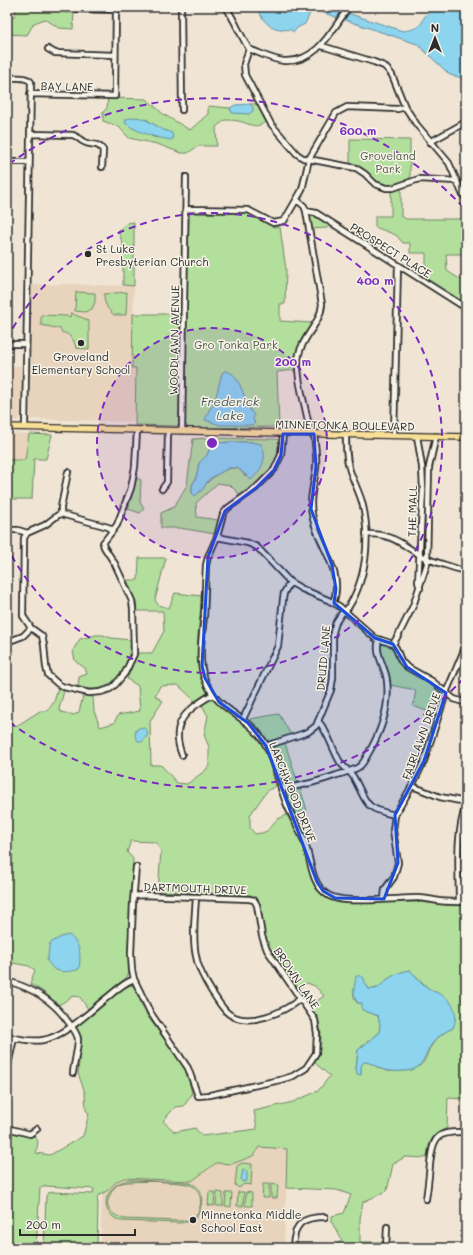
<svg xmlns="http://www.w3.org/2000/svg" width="473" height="1255" font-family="Mali,sans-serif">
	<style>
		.built { fill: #e8d4bd }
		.green { fill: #b3df9d; stroke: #6f8564; fill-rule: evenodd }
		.water { fill: #8dd4ee; stroke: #6690a0 }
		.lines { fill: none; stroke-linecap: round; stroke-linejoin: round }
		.minor-casing { stroke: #2b2b2b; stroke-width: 8 }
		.major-casing { stroke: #2b2b2b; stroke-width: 8 }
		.minor { stroke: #f7f3e8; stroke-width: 4.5 }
		.major { stroke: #f9df96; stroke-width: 5.5 }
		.marked { fill: #1d4ed8; fill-opacity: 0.2; stroke: #1d4ed8; stroke-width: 3; stroke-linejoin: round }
		.ring { fill: none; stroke: #7b2cbf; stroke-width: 2; stroke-dasharray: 7 5 }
		.poi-dot { fill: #2b2b2b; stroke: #f7f3e8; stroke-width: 1.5 }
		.labels { text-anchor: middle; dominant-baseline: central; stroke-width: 3; stroke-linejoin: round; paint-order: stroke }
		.street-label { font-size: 11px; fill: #2b2b2b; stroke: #f7f3e8 }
		.park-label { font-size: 11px; fill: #4d5848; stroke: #f7f3e8 }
		.poi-label { font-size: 11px; fill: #2b2b2b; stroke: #f7f3e8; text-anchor: start }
		.water-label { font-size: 12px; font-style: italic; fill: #44555c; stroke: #f7f3e8 }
		.centre { fill: #7b2cbf; stroke: #f7f3e8; stroke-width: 2 }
		.ring-label { font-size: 12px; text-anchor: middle; font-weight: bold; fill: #7b2cbf; stroke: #f7f3e8; stroke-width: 3; stroke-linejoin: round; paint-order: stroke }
	</style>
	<rect width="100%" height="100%" fill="#f0e5d4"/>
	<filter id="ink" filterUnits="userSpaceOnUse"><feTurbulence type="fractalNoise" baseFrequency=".025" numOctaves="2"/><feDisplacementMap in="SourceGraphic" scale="8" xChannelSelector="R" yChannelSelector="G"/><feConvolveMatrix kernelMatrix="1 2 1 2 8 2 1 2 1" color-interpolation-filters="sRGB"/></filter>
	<g filter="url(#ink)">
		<path class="built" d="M67,284L134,286L132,368H136L135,422L30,419L31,288L32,285Z
			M7,366H22L20,418L18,420H7Z
			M7,433L29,434L25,460L8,490H7Z
			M259,1147L288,1148L284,1248H100L102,1193L106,1191L116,1181L124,1178L192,1181L216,1163L232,1164L253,1156Z"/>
		<path class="green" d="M16,7H59L61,12L74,13L73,29L59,28L45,19L34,23L27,35L7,34V16H15Z
			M108,98L147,99L163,114L190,130L208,114V106L230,108L231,111L253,107L250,104H257L266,122C254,130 250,123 238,121C234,120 229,120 225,120L216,127L217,146H198L188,153H181L157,144L129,138L119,127L103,121V112L107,108ZM146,119L164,131L172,134L156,138L140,131Z
			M350,139L410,140V180L392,186L383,185L374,179L363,168L350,164Z
			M401,188V216L406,219H466V254H446L447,271L466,283V305L426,280V253H410V243H403L396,235L375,227V216H391V191Z
			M189,213H247L274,227H280L286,270L285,304H280V321L312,323C300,340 295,348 296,370L277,372L279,427L189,428L186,425L184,420Z
			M312,214L330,225L327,228L311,229L309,216Z
			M134,222V286L123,285V244L118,231L127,223Z
			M76,292L95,293V302L92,309L85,312L75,311Z
			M127,292L126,315H114C107,309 104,303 104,294Z
			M71,312C77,318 84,316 89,322V349L76,348C74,340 71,334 61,332V329L41,325V315L66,316L70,317Z
			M133,314H180L179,426L135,425L136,368H132Z
			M29,434L52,435L46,459H34L32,499H7L9,460H25Z
			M210,438L277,439L279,441C278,448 278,457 275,463C269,477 253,488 241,496L230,485L218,483L196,503L197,517L218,520L215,534L180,528H161V513L174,507L187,485L193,439ZM234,442H252L245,476L238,468C219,467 207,483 195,496L192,493V485L196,478L199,463L207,455L212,443Z
			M137,478L141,480L140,502L144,509L140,513L128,509Z
			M139,558H166L155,600L158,605L169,608L175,593L202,596C200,619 193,657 201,677C202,682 206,687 208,691L207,693L195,701L178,685L160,686L155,696L163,701L150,721L151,765H161L177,783L187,784L206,770L209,765V747L204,735L208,716L202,705L208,700H214C227,713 249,724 259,739C267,753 271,771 276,786L267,791L250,815V828L255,834C273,832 267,827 278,819C281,818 284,816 287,815L295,830L303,848L311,878L316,889L327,899L340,903L418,902L447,905L466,906V1099L448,1098L447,1128C430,1136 429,1141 427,1158L405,1157L393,1164L387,1191L363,1202L360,1218V1242H383V1248H324L325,1246H335L342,1240L332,1223V1216L344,1213L351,1195L337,1190L286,1188L287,1149L259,1147L253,1156L232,1164L216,1163L192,1181L124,1178C116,1181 113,1185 108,1190C104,1193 100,1194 97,1197L98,1204L97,1248H44L46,1196L48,1193L53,1192L93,1194L94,1189L46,1186L40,1188L36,1248H7V1146L11,1142L10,1132L36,1137L38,1142L36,1153L50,1155L83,1136L89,1114L86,1110L85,1093L78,1073L81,1040L77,1027L111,998L128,985L134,986L142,1006L148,1017L176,1055L186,1071L189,1080L192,1094L184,1106L175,1107L163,1121L175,1132L195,1128L202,1136L257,1129L254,1111L293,1102L318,1091L330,1076L315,1063C322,1050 323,1030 317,1016C315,1013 312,1009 310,1006L324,996L315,986L307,983L298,989C285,971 270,954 264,934C260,919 265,903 251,895L158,891L161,850L155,842L131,841L127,852L133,859L128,946L129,972L127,977L88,1009L80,997L73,996L59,1005L44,992L30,984L35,970L29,966L7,962V938L10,920L7,916V727L18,725L40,711H47L54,702L58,688L64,691L59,709L61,712L74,715L79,712L83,696L93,697L94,711L100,727L114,723L118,715L140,711L138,686L127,679L138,653H152L164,631L163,611H137L136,602L127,580H138ZM410,970L428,988L436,992L453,1028C444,1032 438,1037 432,1045C428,1050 427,1056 424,1061C420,1068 409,1071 402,1071C396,1071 389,1072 384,1070C376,1068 372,1062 364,1061L361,1066V1074L356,1069L358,1050L368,1041L379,1033L380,1025L378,1016L370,1012L362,1003H357C353,997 353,992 355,986L365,983L369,989C381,989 380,984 388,979C395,974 403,971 410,970Z
			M96,635H103L111,638L131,640C129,670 112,697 78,687L79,677L87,674L85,668L75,661L73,650L80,639Z
			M382,644L391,646L397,659L405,669L428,682L443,694V696L437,715L413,706L416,690L390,685C388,672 379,658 380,645Z
			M279,714L291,735L269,741H267L260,729L250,719Z
			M285,743L298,783L284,785L282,784L270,749L271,747Z
			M300,788L307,810L296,815L285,792L286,791Z
			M242,1163L252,1164L251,1185L244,1184L239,1188L235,1185L237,1166Z
			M130,1180C142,1180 155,1181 168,1182C175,1182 183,1181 190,1183C207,1188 203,1210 194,1220L180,1223L121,1221C95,1212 106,1182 130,1180ZM129,1182C143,1181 178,1181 190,1185C203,1189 203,1208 195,1217C191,1221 186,1220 181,1221L124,1219C110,1214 103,1207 111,1193C113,1189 115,1186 119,1184C122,1183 126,1182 129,1182Z
			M263,1184H269V1198H262Z
			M271,1184L278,1185L277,1198H271Z
			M209,1192H215L214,1206L208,1205Z
			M217,1192L223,1193V1206H216Z
			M238,1192H244L243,1206H237Z
			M246,1192L252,1193V1206H245Z
			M226,1193H232L231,1207L225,1206Z"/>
		<path class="water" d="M256,7H329L403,31C409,30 417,29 421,24C423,21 423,18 426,15C430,11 436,11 440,7H466V77L462,78L450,75L417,44L315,10L311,11L305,24L297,28L294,32L291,30C270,29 266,26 256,7Z
			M250,104L253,107V111L249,114L232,113L230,108L235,105Z
			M137,117C151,120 158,129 172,133L173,139L171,140C157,138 136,132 125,123L126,119Z
			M225,371C241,371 244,405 254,415L253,419L255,423L252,425H220L205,420L209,410L214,404L222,373Z
			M234,442H252L261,444C269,457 261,471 251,480L238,468H229L209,479L203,489L195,496L192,493V485L196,478L199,463L207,455L212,443Z
			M141,727C147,729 148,730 147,736L142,742L138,741L135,736L136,730Z
			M69,935C81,945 81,954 79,969C72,972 60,973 54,969C51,967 49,963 47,961C49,955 48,949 50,943L61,937Z
			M410,970C416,976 421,983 428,988C433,992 440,993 445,997C456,1006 458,1016 453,1028C444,1032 437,1037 431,1045C422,1058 424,1071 403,1071C398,1072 390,1071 384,1070C377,1068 372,1062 364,1062L361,1066V1075L357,1074L356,1069L358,1050L379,1033L380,1025L378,1016L362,1010V1003H358C351,995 355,985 356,976H361L364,978L365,983L369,989C381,990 380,984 388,979C395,974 403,971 410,970Z
			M243,1170L247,1171V1181L242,1182L241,1179Z"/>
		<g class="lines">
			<g class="minor-casing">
				<path id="minor" d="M181,7L182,110
					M226,7C235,21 241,36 249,49C260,53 272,60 284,61C318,63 332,29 349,7
					M77,9L116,10
					M322,46L374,62L384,66L388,70L392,75L405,107L417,125L449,163L462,193L466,199
					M48,49L55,53L115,55
					M249,49L244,64L245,75L271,124L297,154L303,158L356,168L365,174L375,184L386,188H393L419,179L457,181
					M7,78C15,78 26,76 31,82L25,427
					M30,94L115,96L116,7
					M30,134L73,135C78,137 80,140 84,142C91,146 98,142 103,150L102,167
					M430,142L466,122
					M7,162H29
					M297,200L304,206L306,211L322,304C321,323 303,336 299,354C294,376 308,411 310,434
					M186,209L248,210L273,223L284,221L302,190L309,159L336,113L347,107L398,109L405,107
					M306,211L316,213L466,308
					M7,344H26
					M182,431L186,177
					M283,434L281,455L274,470L256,488L228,508L223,514L217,537L208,557L206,565C205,583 205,600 204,617C202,635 198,660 204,677C216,713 249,714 266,745C276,763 279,786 287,805C292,818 301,830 305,843C311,860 311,885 328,895C344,905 397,898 418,898C425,898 432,900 439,901C448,902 457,902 466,902
					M314,434C315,445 317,456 316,468C314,486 308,500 313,519C319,546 345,573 333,603
					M394,435L398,265
					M417,436L422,467L423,490L418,582L420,588
					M162,489L167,482L168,431
					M61,514V507L68,472
					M7,530H18L27,533L45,525L58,515L61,514L108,527L113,530
					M27,533L24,538L23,616L31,628L42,636L44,645L46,667L48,675L58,684L64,687L89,693L101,692L110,689L115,685L125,673L134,654L133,609L132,601L115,564L104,547L103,543L117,525L131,488L135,467L137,430
					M366,534C396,533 404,548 428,559C440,564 454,567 466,572
					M217,537L248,543L257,547L290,582L302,589L328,600L339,606L375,638L393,644L396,648L401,661L407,667L432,681L454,699L466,703
					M345,612C367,582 371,537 362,502C359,492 354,482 350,471C346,459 346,447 346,434
					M7,642L23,636L31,628
					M393,644L399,634L413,606L427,564L429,467L436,436
					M243,719L278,646L283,599L284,593L290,582
					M318,721C329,733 332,749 340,762C344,768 351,772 354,778C368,803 362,808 395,815
					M266,746L308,732L316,726L331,690L333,678V632L336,622L344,610
					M182,755C169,722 187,710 213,694
					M412,786L440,797L466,802
					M281,789C300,786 318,782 337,775C344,773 351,771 357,768C363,765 365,759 368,754C381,732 390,706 387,681C386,667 374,654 379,640
					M134,896L142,895L249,899L254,900L257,905L262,936L267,950L315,1020L317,1034L316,1053L306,1068L293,1076L280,1080L210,1095L198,1096L188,1068L150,1012L134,979L132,970L131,954L133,902L136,867
					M196,897C195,916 192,937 196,956C198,969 205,981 212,992C217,999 222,1009 229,1014C249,1028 284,1012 300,999
					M384,899L385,889L394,877L398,863L393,830L395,815L412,786L424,761L446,693L466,645
					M459,902C459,870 455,836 466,805
					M7,981C33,988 54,1001 69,1023C73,1028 77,1033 78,1039C78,1049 74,1063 73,1073
					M7,1036C18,1039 31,1042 43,1040C66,1036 91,1010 109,996C117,989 124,983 134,979
					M7,1069L14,1038
					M7,1128L30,1134L37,1129
					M426,1199C428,1187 429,1175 430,1164C433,1136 437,1131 466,1132
					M293,1248C294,1224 301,1217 325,1217
					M386,1248L387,1227"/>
			</g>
			<g class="major-casing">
				<path id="major" d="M7,427L466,437"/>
			</g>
			<use href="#minor" class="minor"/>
			<use href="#major" class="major"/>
		</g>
	</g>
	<path class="marked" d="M283,434H314L316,467L311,509L332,565L336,589L334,603L375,638L393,644L407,667L446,693L424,761L395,815L398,863L384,899L335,898L323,891L317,882L266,746L248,723L219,702L205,678L202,666L208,557L225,511L256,488L274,470L281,455Z"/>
	<circle cx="212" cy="443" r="115" fill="#7b2cbf" fill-opacity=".12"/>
	<g class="ring">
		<circle cx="212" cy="443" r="115"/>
		<path d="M7 339A230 230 0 1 1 7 547"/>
		<path d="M464 678A345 345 0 0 1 9 722M9 164A345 345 0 0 1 464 208"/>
	</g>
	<g class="poi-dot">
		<circle cx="88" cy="254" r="4"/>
		<circle cx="81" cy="343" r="4"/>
		<circle cx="193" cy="1220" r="4"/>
	</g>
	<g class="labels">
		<g class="street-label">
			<text transform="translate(67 86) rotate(1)">BAY LANE</text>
			<text transform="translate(391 250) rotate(32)">PROSPECT PLACE</text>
			<text transform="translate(174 340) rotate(-89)">WOODLAWN AVENUE</text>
			<text transform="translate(345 425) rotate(1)">MINNETONKA BOULEVARD</text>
			<text transform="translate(412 511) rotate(-89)">THE MALL</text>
			<text transform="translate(323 658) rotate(-85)">DRUID LANE</text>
			<text transform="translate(421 736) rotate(-70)">FAIRLAWN DRIVE</text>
			<text transform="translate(293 792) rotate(68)">LARCHWOOD DRIVE</text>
			<text transform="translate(195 888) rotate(2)">DARTMOUTH DRIVE</text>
			<text transform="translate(297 978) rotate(56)">BROWN LANE</text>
		</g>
		<g class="park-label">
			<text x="388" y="155">Groveland<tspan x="388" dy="13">Park</tspan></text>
			<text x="236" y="344">Gro Tonka Park</text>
		</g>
		<g class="poi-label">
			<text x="96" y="248">St Luke<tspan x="96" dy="13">Presbyterian Church</tspan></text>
			<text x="81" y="356" text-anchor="middle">Groveland<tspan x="81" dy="13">Elementary School</tspan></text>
			<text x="201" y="1214">Minnetonka Middle<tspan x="201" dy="13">School East</tspan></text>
		</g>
		<g class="water-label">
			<text x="230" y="401">Frederick<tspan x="230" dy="14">Lake</tspan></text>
		</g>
	</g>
	<circle cx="212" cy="443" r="6" class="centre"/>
	<g class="ring-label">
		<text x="358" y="135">600 m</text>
		<text x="375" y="285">400 m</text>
		<text x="293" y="366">200 m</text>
	</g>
	<rect width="473" height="1255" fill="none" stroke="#f7f3e8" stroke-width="24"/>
	<rect x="12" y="12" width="449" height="1231" fill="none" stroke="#2b2b2b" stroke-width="1.5" filter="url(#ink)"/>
	<g transform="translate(435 38)" stroke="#f7f3e8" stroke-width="3" paint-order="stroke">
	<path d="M0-3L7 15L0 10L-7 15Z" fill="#2b2b2b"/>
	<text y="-6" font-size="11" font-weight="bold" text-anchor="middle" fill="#2b2b2b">N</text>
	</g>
	<path d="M20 1229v6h115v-6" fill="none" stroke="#2b2b2b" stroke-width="2"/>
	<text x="26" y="1229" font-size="12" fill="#2b2b2b" stroke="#f7f3e8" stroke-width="3" paint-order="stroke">200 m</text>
</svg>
